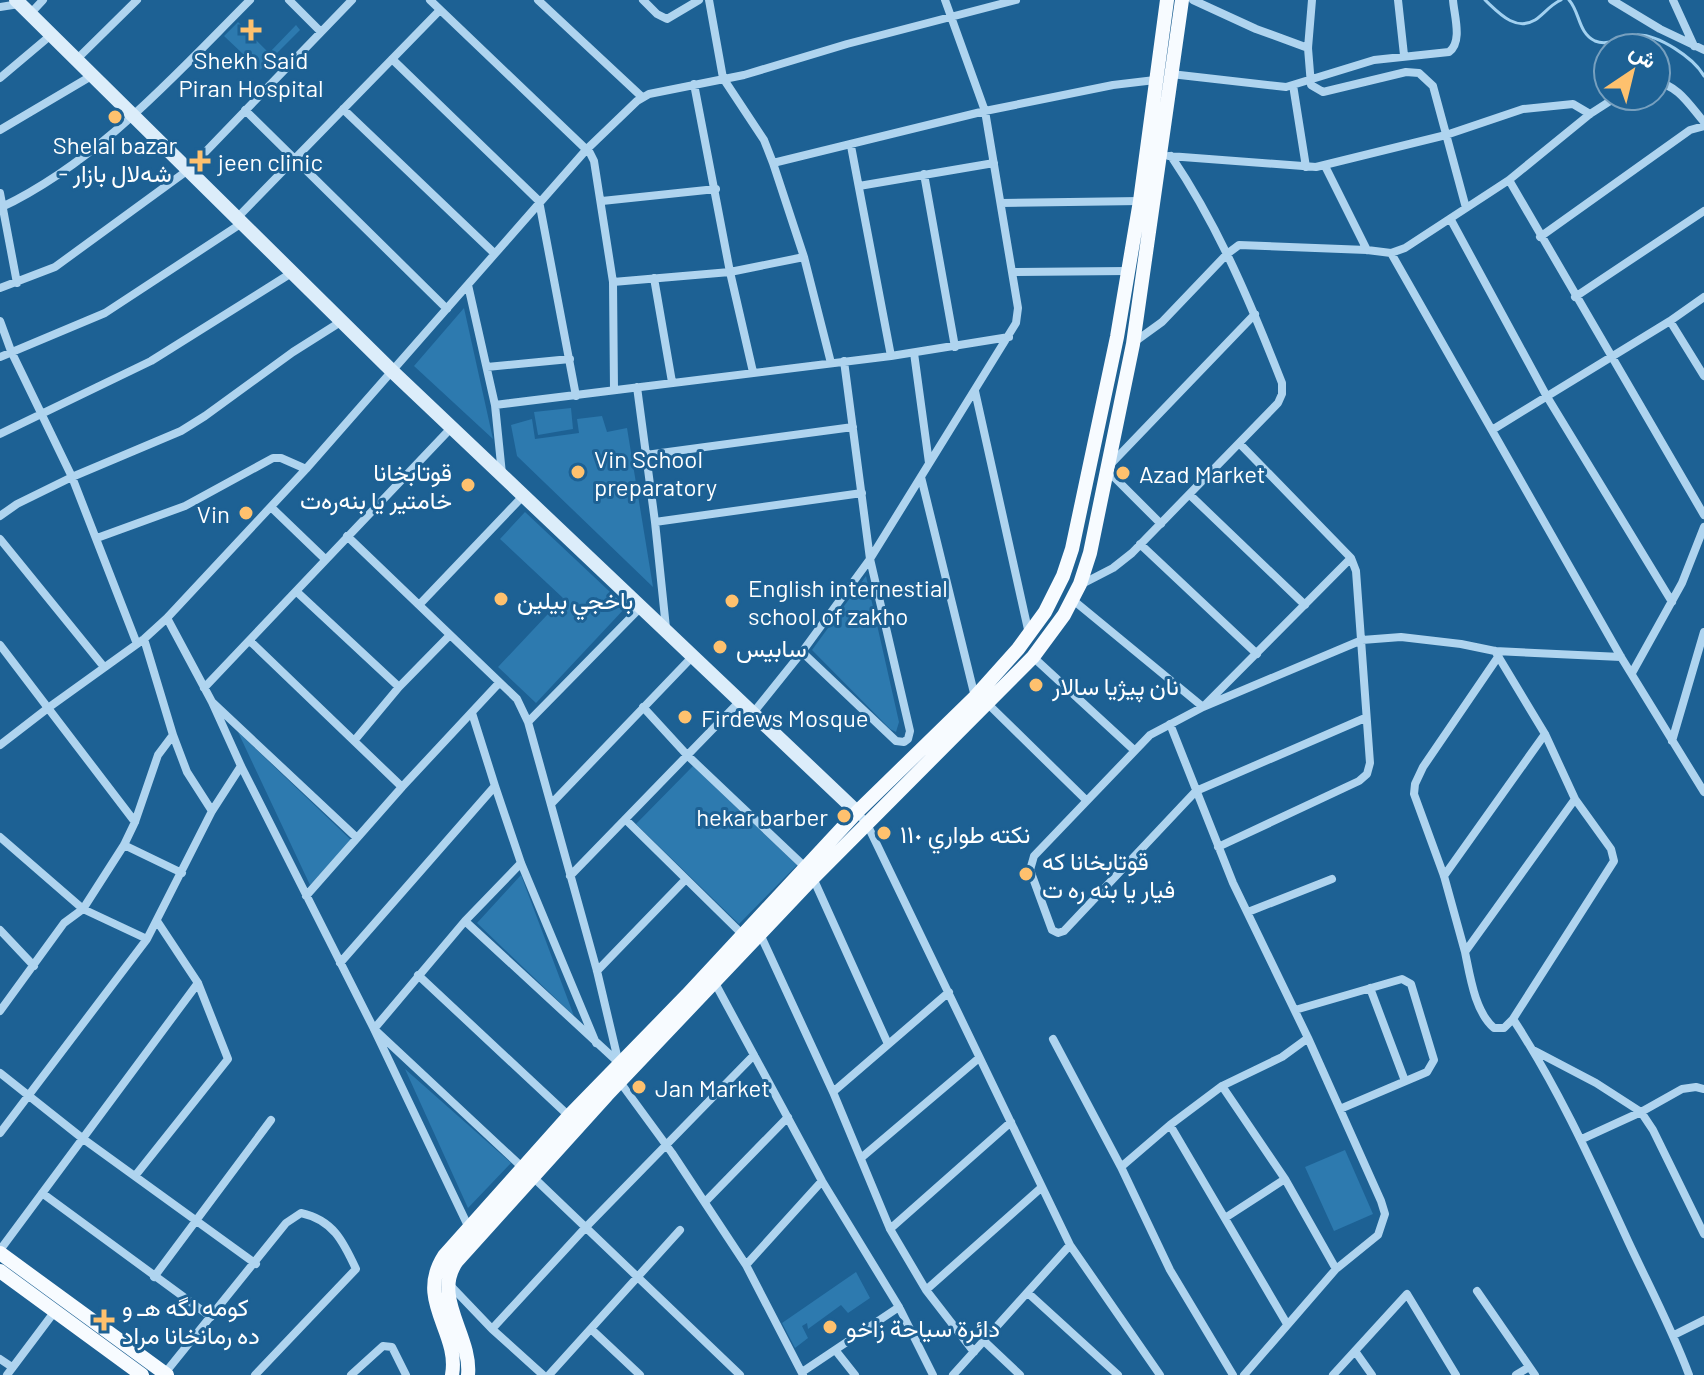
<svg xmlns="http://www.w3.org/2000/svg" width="1704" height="1375" font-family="Barlow,Vazirmatn,sans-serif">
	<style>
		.green { fill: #2d7aaf }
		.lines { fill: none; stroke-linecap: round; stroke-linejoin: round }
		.stream { stroke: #a2d1f0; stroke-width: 3 }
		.minor { stroke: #afd4ef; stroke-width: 8 }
		.secondary { stroke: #dcedfa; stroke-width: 14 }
		.primary { stroke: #f7fbff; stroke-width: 14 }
		.poi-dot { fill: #fec16e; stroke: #1d6194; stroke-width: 3 }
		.labels { text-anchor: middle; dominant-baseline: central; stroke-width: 6; stroke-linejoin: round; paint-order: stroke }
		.poi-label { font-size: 24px; fill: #fff; stroke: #1d6194; text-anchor: start }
	</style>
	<rect width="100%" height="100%" fill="#1d6194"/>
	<path class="green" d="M238,22L269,53L296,25L300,30L260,70L224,36Z
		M464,308L493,439L414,366Z
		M571,408L573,429L538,435L534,412Z
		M602,416L607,432L627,428L653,587L517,456L511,425L532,419L535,439L579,433L577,419Z
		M525,512L626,607L536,703L498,667L563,598L500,539Z
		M866,576L899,722L896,732L890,729L812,650Z
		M238,732L351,840L310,885Z
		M693,766L797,865L739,924L636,824Z
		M521,875L574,1016L477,923Z
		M405,1069L511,1163L468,1208Z
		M1345,1150L1373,1214L1334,1231L1305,1167Z
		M856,1272L870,1298L848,1313L841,1305L808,1329L807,1323L802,1326L808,1338L795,1348L782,1323Z"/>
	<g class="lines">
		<path class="stream" d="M1485,0C1498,12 1515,32 1535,20C1544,14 1550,5 1561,0
			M1569,0C1580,12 1578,33 1595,41C1610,47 1623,35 1637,35C1658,34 1694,58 1704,76"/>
		<path class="minor" d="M289,0L321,32
			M430,0L590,153L594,161L613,282L614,390
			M538,0L642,97
			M643,0L657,14L667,19L699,0
			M709,0L723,78L764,140L773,163L804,257L831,363
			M1193,0L1256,29L1308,48
			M1312,0L1308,48L1311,85L1323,92L1406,72L1419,73L1433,86L1466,208
			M1398,0L1404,55
			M1612,0L1660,29L1704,50
			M1673,0L1694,46
			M0,7L19,4
			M30,14L43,0
			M392,59L539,201L576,396
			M76,60L137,0
			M1171,74L1286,87L1374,60L1449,52C1463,42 1454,15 1453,0
			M0,78L51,35
			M1656,82C1678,85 1690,106 1704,122
			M694,84L730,272L753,372
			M1293,85L1306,167
			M343,109L494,253
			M245,110L447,309
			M0,130L93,75
			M851,146L891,356
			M1169,156L1316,167L1446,135L1523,109L1573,104L1590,114
			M773,163L985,111L1113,85L1155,80
			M1325,166L1367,250
			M924,174L955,347
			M1509,180L1704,515
			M859,186L994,163
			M0,193L17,283
			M602,201L716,189
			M1001,203L1140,201
			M0,208C99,161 174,76 250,0
			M237,218L440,10
			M1451,220L1546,395L1672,602
			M1540,237L1690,130L1704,126
			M1391,253L1621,657L1704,792
			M1013,272L1127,271
			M654,278L672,382
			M613,282L730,272L804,257
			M468,285L495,405L502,474
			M0,288L55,267L188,170L352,0
			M1575,297L1704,211
			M0,321L11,351L72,477L137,644
			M1670,321L1704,376
			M1133,343L1162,322L1227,254L1239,245L1367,250L1391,253L1405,248L1509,180L1590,114L1618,96
			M914,353L929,463
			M0,357L105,313L242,223
			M487,367L570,359
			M637,387L655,522L666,628
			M975,391L1029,634
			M495,405L891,356L1009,337
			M1492,430L1670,321L1704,297
			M0,434L151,361L293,272
			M646,455L853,427
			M921,477L975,697
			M1190,495L1305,605
			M271,507L325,559
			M0,516L17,504L72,477L181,431L205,416L293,352L342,321
			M655,522L862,493
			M1161,524L1106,469L1255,314
			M347,536L517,699L528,722L641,607
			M97,538L185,506L273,458H281L306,469
			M0,539L104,667
			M1140,544L1257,654
			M1082,584L1113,568L1132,553L1278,403L1282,394V383C1251,304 1219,227 1171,156
			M297,592L399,687
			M1073,600L1203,707L1351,558
			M419,605L524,495
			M167,618L212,702L357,838
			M144,639L173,735
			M250,641L402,787
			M0,645L48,708L0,745
			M1495,651L1545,734L1575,799L1611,849L1614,861L1513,1019C1559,1089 1593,1165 1628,1241C1649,1286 1672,1329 1689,1375
			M802,652L896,741L904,742L908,739L910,731L870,559L844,361
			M1033,657L1134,750
			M1632,673L1682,583L1704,527
			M204,688L452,427
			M212,702L241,766L374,1029L469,1228
			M987,703L1086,800
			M643,707L687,755L805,867
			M753,713L802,652L870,559L1016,323L1018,308L985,111L945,0
			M1365,718L1196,791L1064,931L1058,933L1052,930L1030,870L1034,856L1150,735L1203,707L1362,640L1401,637L1461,644L1495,651L1621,657
			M528,722L597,971L619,1064
			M1170,724L1233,883L1308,1038L1282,1057L1222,1086
			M354,741L399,687L450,635
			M1672,741L1704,632
			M495,786L521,863L596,1043
			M551,804L693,656
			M857,812L867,824L1070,1245L1160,1375
			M626,820L743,935
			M135,822L48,708L144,639L167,618L306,469L586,150L637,101L649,94L744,75L847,44L1016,0
			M0,837L83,909L147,939
			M124,845L182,873
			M1218,847L1359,781L1367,774L1370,763L1356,571L1351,558L1239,443
			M521,863L465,921L374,1029L523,1168
			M570,876L740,701
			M1444,876L1545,734
			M813,878L888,1044
			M306,896L402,787L499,683
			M1248,912L1332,879
			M465,921L619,1063
			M0,930L34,966
			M760,934L833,1092L890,1229L926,1290L974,1352
			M1465,952L1444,876L1414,794L1415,784L1423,767L1498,657
			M340,963L495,786L472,713
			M597,971L686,879
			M418,975L569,1116
			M715,983L822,1181L899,1307L933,1375
			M1370,988L1405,1081
			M1295,1010L1402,979L1411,984L1434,1060L1427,1072L1340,1109
			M0,1011L64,923L83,909L124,845L135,822L158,755L173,735L187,772L212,811
			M1513,1019L1504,1028H1494C1475,1012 1470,976 1465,952L1575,799
			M1053,1039L1121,1167L1170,1270L1233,1375
			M1535,1051L1596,1083L1641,1112L1653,1130L1704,1234
			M0,1073L82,1138L256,1264
			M620,1082L672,1153L746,1265L803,1375
			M833,1092L949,992
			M1170,1125L1287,1324
			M0,1133L147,939L212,811L241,766
			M1582,1139L1641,1112L1682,1089L1696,1087L1704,1089
			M861,1158L979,1058
			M1121,1167L1170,1125L1222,1086L1285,1179L1336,1269
			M135,1176L228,1059L198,983L157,921
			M533,1177L740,1375
			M42,1193L211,1317
			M705,1202L788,1117
			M1225,1218L1285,1179
			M890,1229L1011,1122
			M0,1250L198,983
			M746,1265L822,1181
			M154,1277L271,1120
			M448,1283L492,1329L543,1375
			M926,1290L1042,1187
			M1477,1291L1535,1375
			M1028,1293L1118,1375
			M492,1329L586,1227L754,1055
			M591,1329L640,1375
			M1674,1335L1704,1320
			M984,1341L1020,1375
			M836,1351L855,1375
			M1355,1351L1372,1375
			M0,1359L12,1367
			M802,1372L899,1307
			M165,1373L286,1223L301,1213C333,1220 343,1241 356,1269L255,1375
			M7,1375L55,1311
			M351,1375L383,1346L392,1347L406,1375
			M549,1375L680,1230
			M953,1375L1070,1245
			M1244,1375L1336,1269L1378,1235L1385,1214L1381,1201L1308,1038
			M1333,1375L1407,1294L1456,1375
			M1516,1375L1529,1367"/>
		<path class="secondary" d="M16,0L392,371L857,812"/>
		<path class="primary" d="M0,1253L167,1375
			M0,1271L142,1375
			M452,1375C460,1332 415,1301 444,1256L569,1116L687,995L857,812L975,697L1018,649L1045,612L1063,576L1072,549L1117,337L1140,201L1167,0
			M468,1375C472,1336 431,1297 457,1261L607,1095L813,878L1033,657L1064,615L1080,584L1090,553L1133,344L1182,0"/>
	</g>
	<g class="poi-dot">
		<path d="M247 18h8v8h8v8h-8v8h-8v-8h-8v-8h8z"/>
		<circle cx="115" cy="117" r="8"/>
		<path d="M196 149h8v8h8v8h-8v8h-8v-8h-8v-8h8z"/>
		<circle cx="578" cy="472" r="8"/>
		<circle cx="1123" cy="473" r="8"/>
		<circle cx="468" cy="485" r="8"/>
		<circle cx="246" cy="513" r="8"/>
		<circle cx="501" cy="599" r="8"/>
		<circle cx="732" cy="601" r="8"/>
		<circle cx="720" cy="647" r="8"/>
		<circle cx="1036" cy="685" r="8"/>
		<circle cx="685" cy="717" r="8"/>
		<circle cx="844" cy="816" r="8"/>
		<circle cx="884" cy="833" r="8"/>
		<circle cx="1026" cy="874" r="8"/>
		<circle cx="639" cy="1087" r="8"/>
		<path d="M100 1308h8v8h8v8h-8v8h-8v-8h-8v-8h8z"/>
		<circle cx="830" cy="1327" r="8"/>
	</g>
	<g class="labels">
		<g class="poi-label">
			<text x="251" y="59" text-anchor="middle">Shekh Said<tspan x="251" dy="28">Piran Hospital</tspan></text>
			<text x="115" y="144" text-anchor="middle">Shelal bazar<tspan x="115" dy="28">- شەلال بازار</tspan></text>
			<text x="218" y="161">jeen clinic</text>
			<text x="594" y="458">Vin School<tspan x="594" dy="28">preparatory</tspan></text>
			<text x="452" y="471" text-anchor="end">قوتابخانا<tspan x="452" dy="28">خامتیر یا بنەرەت</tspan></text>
			<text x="1139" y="473">Azad Market</text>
			<text x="230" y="513" text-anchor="end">Vin</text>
			<text x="748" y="587">English internestial<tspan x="748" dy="28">school of zakho</tspan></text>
			<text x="517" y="599">باخجي بيلين</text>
			<text x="736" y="647">سابيس</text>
			<text x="1052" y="685">نان پيژيا سالار</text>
			<text x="701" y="717">Firdews Mosque</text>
			<text x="828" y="816" text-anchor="end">hekar barber</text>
			<text x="900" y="833">نكته طواري ١١٠</text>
			<text x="1042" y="860">قوتابخانا كه<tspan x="1042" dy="28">فيار يا بنه ره ت</tspan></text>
			<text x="655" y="1087">Jan Market</text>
			<text x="122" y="1306">كومه لگه هـ و<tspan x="122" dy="28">ده رمانخانا مراد</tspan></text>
			<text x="846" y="1327">دائرة سياحة زاخو</text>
		</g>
	</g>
	<g transform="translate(1632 72) rotate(35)"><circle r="38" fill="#1d6194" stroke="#77a0bf" stroke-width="2"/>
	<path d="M0-6L14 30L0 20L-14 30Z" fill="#fec16e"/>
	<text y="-12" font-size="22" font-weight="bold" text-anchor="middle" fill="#ffffff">ش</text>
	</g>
</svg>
